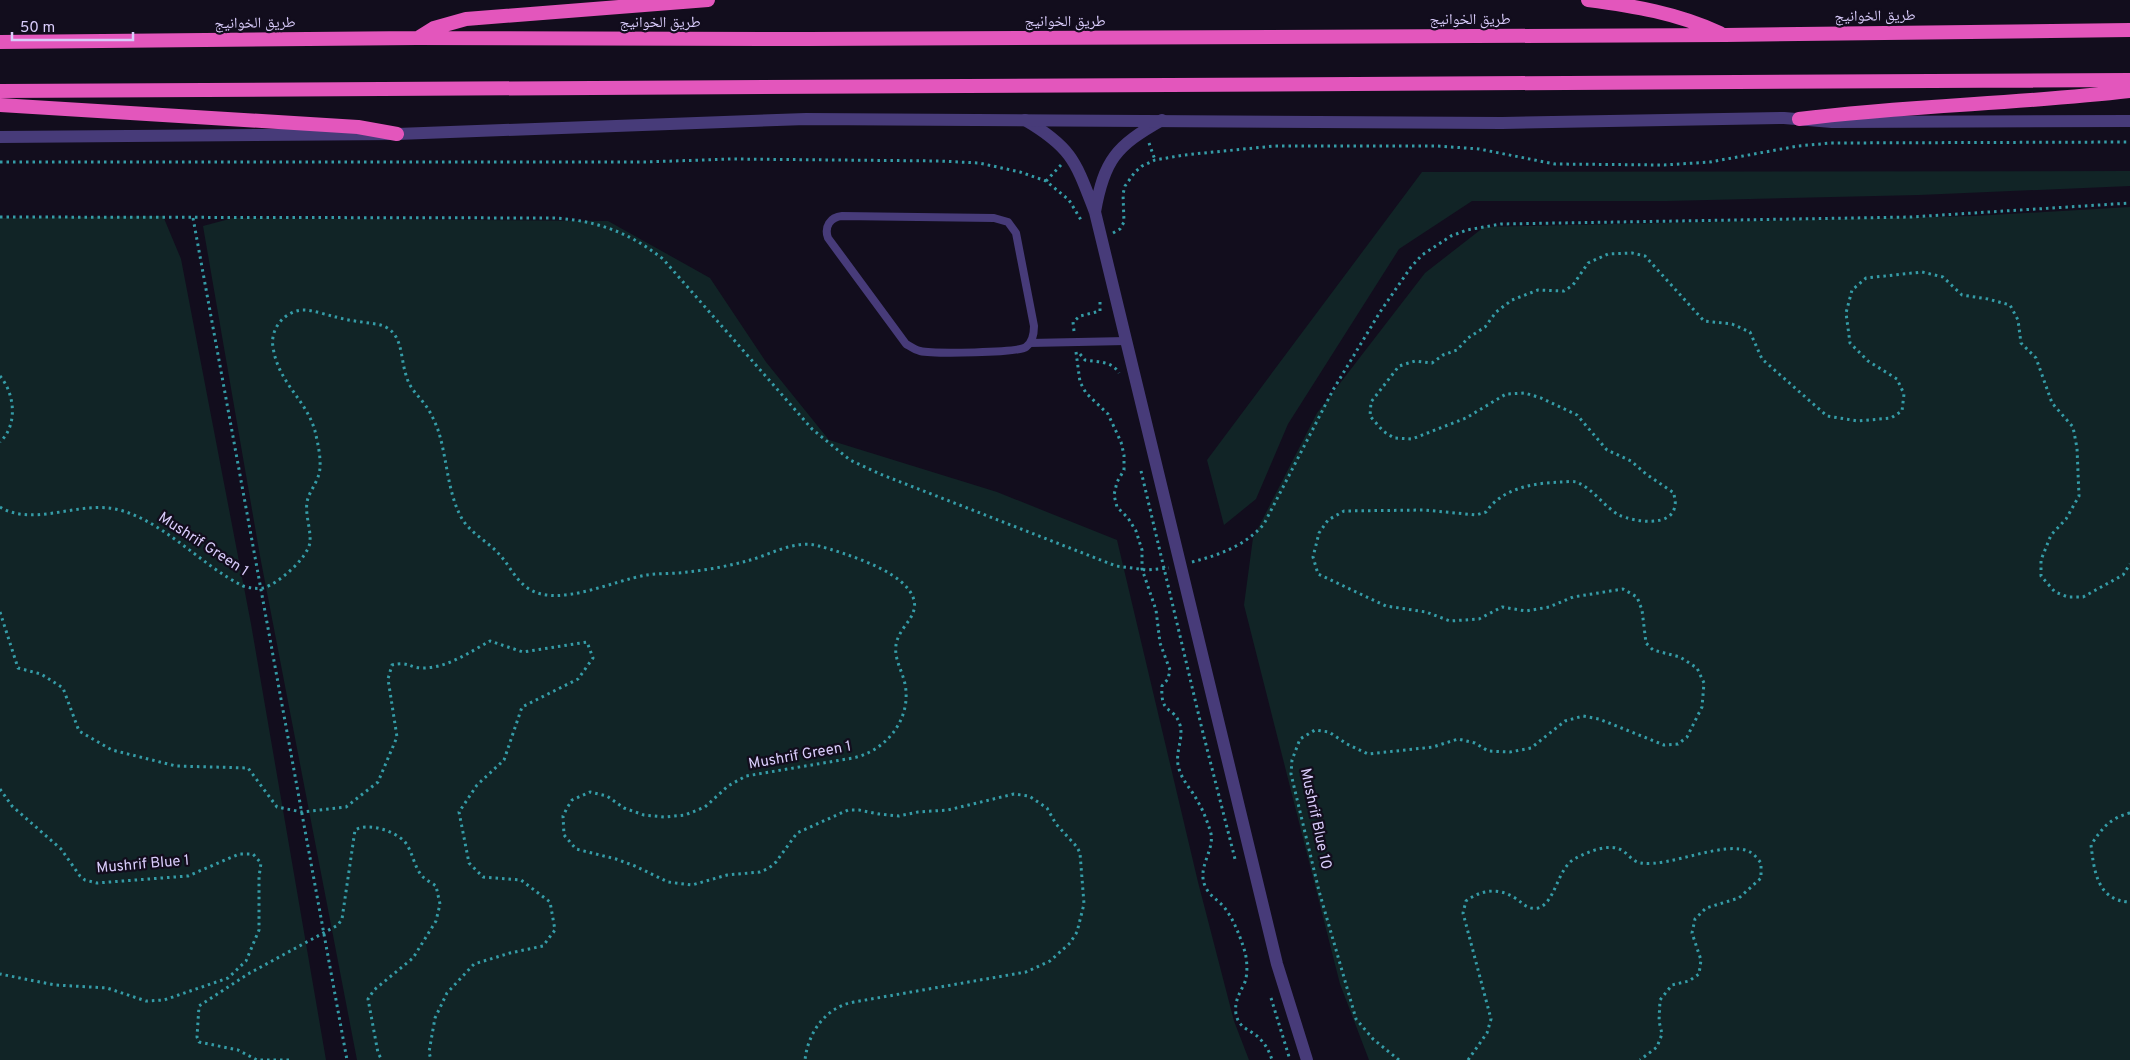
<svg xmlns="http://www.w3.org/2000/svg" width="2130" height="1060" font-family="Overpass,'Noto Naskh Arabic',sans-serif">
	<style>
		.green { fill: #112426 }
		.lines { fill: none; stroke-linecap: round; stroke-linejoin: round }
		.path { stroke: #359ca7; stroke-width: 3; stroke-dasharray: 2.5 4; stroke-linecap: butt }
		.service { stroke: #473b79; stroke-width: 8 }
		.minor { stroke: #473b79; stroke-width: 12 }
		.tertiary { stroke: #473b79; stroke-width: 12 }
		.trunk { stroke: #e356bc; stroke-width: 14 }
		.labels { text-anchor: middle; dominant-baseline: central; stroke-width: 4.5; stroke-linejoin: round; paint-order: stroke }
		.street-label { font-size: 15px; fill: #d9ccfb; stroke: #120d1d }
	</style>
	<rect width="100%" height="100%" fill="#120d1d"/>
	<path class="green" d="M2130,171V186L1919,195L1667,201H1472L1399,249L1288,424L1256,499L1224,525L1207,460L1422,172Z
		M2130,207V1060H1369L1340,984L1244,605L1253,538L1317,413L1425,273L1484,227L1974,216Z
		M163,216L181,259L251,624L326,1060H0V218Z
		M233,218L608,221L710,278L766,362L829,440L997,492L1117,540L1198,882L1234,1021L1249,1060H357L260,556L203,226Z"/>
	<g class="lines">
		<path class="path" d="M1149,143L1155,160
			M0,162H645L731,159L939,161L979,163L1020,172L1046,181L1069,200L1081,220
			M1046,181L1061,165
			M0,217L553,218C595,220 629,232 663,259L812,429L850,460L880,474L1116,566L1147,570L1169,568
			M193,218L347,1060
			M1113,233L1120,229L1124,222L1123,194L1125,186L1135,172L1142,166L1155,160L1184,155L1274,146H1438L1479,149L1555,164L1664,165L1710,162L1798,146L1831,143L2130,142
			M1074,331L1073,322L1080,316L1100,311V299
			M1076,352L1080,382L1086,393L1108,414L1121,442L1124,455V470L1117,482L1114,495L1117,507L1128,518L1136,531L1142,550V569L1156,610L1160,643L1170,670L1168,679L1162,686C1160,716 1174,705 1180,725C1184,740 1174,753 1179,769C1183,782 1192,790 1198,802C1203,810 1207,821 1210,830C1217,850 1195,867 1206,888C1210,896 1218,900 1224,907C1234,920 1240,936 1245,952C1247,960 1248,973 1245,982C1240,993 1234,1001 1236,1014C1239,1030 1252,1029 1261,1040C1266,1045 1270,1053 1272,1060
			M1080,354L1085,360C1098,362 1112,361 1119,373
			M0,376C15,394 18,425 0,442
			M1141,471L1202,729L1235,859
			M0,507C31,526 73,504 109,508C157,514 200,565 243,586C250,588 256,589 263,588C278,584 308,558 310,542C311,529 305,515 307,502C309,492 315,486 318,477C323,465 318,444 315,431C306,399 278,383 273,347C271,336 276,324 285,317C290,313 297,310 303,310C314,310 326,315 336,317C350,321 363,322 376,324C405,329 399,357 407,378C410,389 419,396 426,406C431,413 435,422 438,430C447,457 447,489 460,515C468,532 486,540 498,553C509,564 515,580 529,589C559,608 614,580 647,575C660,573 674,574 687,572C707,570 728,566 747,561C770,555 795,539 819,546C844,553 893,568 909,590C926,614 899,624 896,645C894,659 902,670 905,684C912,719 886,751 853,758L746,776L728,786L705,807L685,815L665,817L644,815L624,808L607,796L590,792L572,800L567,808L563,816L564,835L576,849L616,859L635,866L668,882L692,885L727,875L760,872L769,868L776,862L797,833L848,810H859L879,814L899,816L918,812L948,810L1014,794L1029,796L1047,808L1056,824L1077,847L1080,853L1084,904L1077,932L1070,943L1050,961L1026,972L854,1002C826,1007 808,1032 805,1060
			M1192,562C1219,555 1245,546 1264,524L1333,390L1380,312L1411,267L1422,255L1451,236L1467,230L1501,224L1911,217L2130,203
			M0,612L18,668L41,674L63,688L79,731L112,750L176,766L248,768L277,807L302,812L346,807L378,782L397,737L388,679L392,665C409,661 409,668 423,668C447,668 470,652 490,641L523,652L587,642L593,658L578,679L522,707L504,760L477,785L459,812L469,863L483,877L521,880L550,902L555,930L543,946L510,953L474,964L447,993L435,1018L429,1052L431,1060
			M0,789L12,806L61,849L80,876L85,880L97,883L188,876L239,854H253L261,863L259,877V930L246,961L228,978L164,1000L146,1001L107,988L55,985L0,974
			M2130,813C2110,818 2102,828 2091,845C2094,870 2097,901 2130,902
			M1271,998L1290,1060
			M289,1060H257L238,1050L199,1042L197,1037L199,1006L248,974L338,925L342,919L355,830C368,822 395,831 405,842C413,852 414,868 423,877C426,880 432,883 436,886L440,904L436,921L413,958L374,990L368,999L378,1053L382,1060
			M1399,1060L1373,1039L1356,1019L1319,891L1291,774L1292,760L1300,739L1315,730L1329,732L1347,744L1368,754L1433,747L1458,739L1475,743L1488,751L1510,752L1531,748L1565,721L1583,716L1599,719L1664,745L1678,744L1687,737L1702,707L1704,683L1697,668L1680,657L1653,650L1646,643L1642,610L1637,597L1623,589L1573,597L1549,607L1526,611L1502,607L1479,619L1450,621L1426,612L1386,606L1318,574L1313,557L1319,533L1328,520L1344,511L1425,510L1476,515L1486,512C1502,488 1534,483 1561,482C1566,482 1572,481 1576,482C1593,488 1604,507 1619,515C1634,522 1673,528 1675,505C1676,501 1674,497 1674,493L1646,474L1631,461L1607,450L1577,415L1541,398L1525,393L1506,394L1466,418L1412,439L1394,438L1383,431L1370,416L1371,402L1399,366L1415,361L1432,363L1443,355L1457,350L1468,338L1485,327L1496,312L1512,300L1538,290L1564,291L1573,285L1588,263L1608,254L1632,253L1645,256L1704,321L1732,324L1750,332L1762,359L1827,416L1858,421L1891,418L1902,411L1904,394L1897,379L1868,361L1850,343L1846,313L1852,290L1866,278L1922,272L1943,277L1962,295L1988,299L2010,305L2018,320L2021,343L2036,358L2052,403L2073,427L2077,448L2079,496L2066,519L2051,535L2041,560V576L2055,592L2068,597H2083L2123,575L2130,564
			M1468,1060L1487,1033L1491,1019L1463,913L1466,901C1481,890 1498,887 1515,898C1523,903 1527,910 1538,908C1556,903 1557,867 1576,858C1588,852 1610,842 1623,851C1629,855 1633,862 1641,863C1668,868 1726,839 1750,852C1754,854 1758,859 1761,863V878L1739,898L1706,908L1695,919L1692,933L1701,960L1699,974L1689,981L1672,985L1660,1000L1659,1021L1662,1034L1657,1047L1640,1060"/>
		<path class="service" d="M842,216L994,218L1008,222L1016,233L1034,326C1034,334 1033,342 1026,347C1018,353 933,354 920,351C915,350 911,347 906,344L828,238C824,227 830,217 842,216Z
			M1030,343L1126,341"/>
		<path class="minor" d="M1025,120C1073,148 1076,163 1095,212L1277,964L1307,1060
			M1095,212C1104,160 1116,146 1162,120"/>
		<path class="tertiary" d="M0,137L397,134L806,119L1502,123L1784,118L1832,122L2130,121"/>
		<path class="trunk" d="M1588,0C1634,6 1677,13 1720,33
			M418,38L434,28L466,19L708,0
			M0,42L417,38L809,39L1725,35L2130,30
			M0,91L2130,80
			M0,105L358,127L397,134
			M1799,119C1909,105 2020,104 2130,91"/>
	</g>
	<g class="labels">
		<g class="street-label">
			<text transform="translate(1875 17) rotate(-1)">طريق الخوانيج</text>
			<text x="1470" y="20">طريق الخوانيج</text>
			<text x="1065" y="22">طريق الخوانيج</text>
			<text x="660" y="23">طريق الخوانيج</text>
			<text transform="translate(255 24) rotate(-1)">طريق الخوانيج</text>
			<text transform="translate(203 545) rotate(33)">Mushrif Green 1</text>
			<text transform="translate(800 756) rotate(-10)">Mushrif Green 1</text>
			<text transform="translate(1315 819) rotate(78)">Mushrif Blue 10</text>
			<text transform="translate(143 865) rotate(-5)">Mushrif Blue 1</text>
		</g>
	</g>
	<path d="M12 32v8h121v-8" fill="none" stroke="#d9ccfb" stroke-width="2.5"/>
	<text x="20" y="32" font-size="15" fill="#d9ccfb" stroke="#120d1d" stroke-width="4" paint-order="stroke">50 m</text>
</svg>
